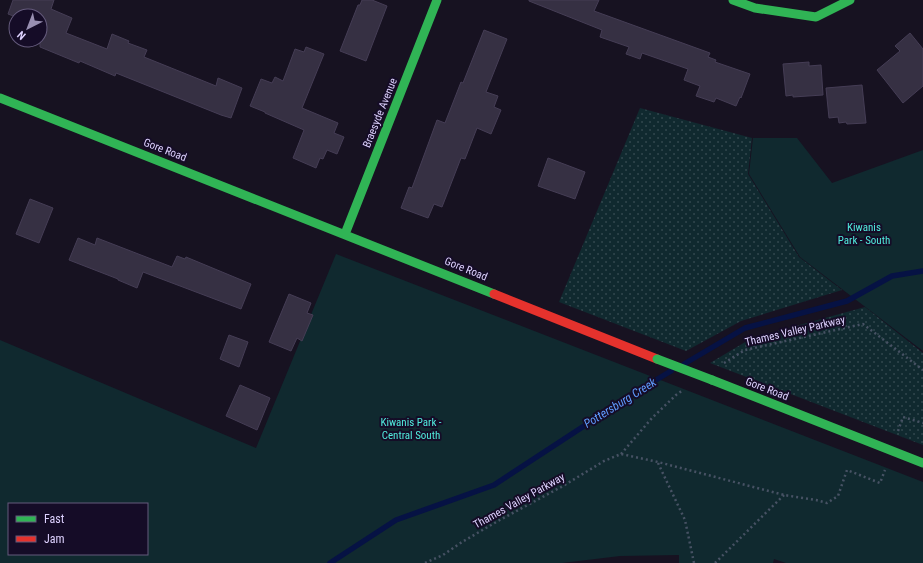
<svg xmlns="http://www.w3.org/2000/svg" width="923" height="563" font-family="'Roboto Condensed',sans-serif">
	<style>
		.grass { fill: url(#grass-dots) }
		.park { fill: #10292f; fill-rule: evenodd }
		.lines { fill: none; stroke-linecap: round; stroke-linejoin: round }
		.stream { stroke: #061244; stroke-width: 5.5 }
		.building { fill: #363043; stroke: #453d55 }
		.path { stroke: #475264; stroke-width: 2.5; stroke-dasharray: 2 3; stroke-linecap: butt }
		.fast { stroke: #30b455; stroke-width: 9 }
		.jam { stroke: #e5322d; stroke-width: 9 }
		.fast-bridge { stroke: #30b455; stroke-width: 9 }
		.labels { text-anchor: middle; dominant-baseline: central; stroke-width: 4; stroke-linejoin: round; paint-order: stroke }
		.street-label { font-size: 11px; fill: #ded2ff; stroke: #150c27 }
		.park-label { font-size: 11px; fill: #51ecde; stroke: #150c27 }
		.water-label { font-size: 12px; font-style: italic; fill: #609cff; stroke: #150c27 }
	</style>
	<defs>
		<pattern id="grass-dots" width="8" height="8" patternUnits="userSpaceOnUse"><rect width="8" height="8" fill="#10292f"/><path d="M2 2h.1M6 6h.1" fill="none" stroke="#32474e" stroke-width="1.8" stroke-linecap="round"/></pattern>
	</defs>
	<rect width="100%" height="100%" fill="#171221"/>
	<path class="grass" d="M640,108L752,138L748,174L799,257L842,290L741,321L686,351L559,302Z
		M865,307L923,353V445L710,363L752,338Z"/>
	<path class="park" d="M753,138H797L832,183L923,150V351L800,257L749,174Z
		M336,254L923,482V563H786L774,559L773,563H679V555L620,556L562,563H0V340L256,448ZM9,504H147V554H9Z"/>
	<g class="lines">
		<path class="stream" d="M684,364L745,328L847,301L892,276L923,271
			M330,563L396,520L494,485L636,392L671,371"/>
	</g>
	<path class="building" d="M13,0H54L51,9L72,18L66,33L107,49L112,34L129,41L128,43L147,50L144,57L216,86L218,78L242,88L231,118L221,115L116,73L115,76L80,61L79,63L40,47V16H16V17L8,14Z
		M362,0H372L387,6L366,61L340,51L358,5H360Z
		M529,0H599L594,11L710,53L708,57L716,60L715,62L750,74L741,98L740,97L736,106L716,98L714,102L696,96L700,86L684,80L688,69L642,53L640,59L626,54L629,47L600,37L602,30L529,1Z
		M484,30L507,39L486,92L498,96L494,107L501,110L491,134L477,128L465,159L461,158L442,207L434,204L428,218L401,208L409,187L412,188L437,120L445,123L461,82L463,83Z
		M910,33L923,49V86L903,103L877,70L900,51L895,46Z
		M306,47L324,54L302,108L338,123L334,133L344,137L337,154L327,150L323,159L320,158L316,168L293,158L304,130L265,113V112L250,106L261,79L272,83L275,77L283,81L295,49L304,52Z
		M809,62V66L821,65L823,95L793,97V95L786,96L783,64Z
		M862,85L866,123L847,124L846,122L839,123L838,117L829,118L826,88Z
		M548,158L585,172L575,199L538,186Z
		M30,199L53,208L39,243L16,234Z
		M78,238L95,245L97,238L172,267L177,256L185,259L186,257L251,284L241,309L143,272L137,288L118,280V279L69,260Z
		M289,294L311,303L307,313L313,315L302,341L297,338L291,351L269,342Z
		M229,335L248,342L239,367L220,359Z
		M240,385L270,398L257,430L226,416Z"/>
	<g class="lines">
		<path class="path" d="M724,363L745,350L863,324L923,370
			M898,431L903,417L923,423
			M621,454L652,418L676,395L683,390
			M658,463L685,520L694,563
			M425,563L443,555L462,542L498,521L563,486L604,461L621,454L658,462L784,495L816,500L827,503L838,496L847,470L880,483L885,470
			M715,563L784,495"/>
		<path class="fast" d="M733,0L755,8L816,17L850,0
			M0,98L494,294
			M345,234L437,0
			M712,380L923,463"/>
		<path class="jam" d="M494,294L657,359"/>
		<path class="fast-bridge" d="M657,359L712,380"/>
	</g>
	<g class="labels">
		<g class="street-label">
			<text transform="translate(380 113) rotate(-68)">Braesyde Avenue</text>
			<text transform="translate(165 150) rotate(21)">Gore Road</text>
			<text transform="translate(466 269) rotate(22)">Gore Road</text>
			<text transform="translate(795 331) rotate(-13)">Thames Valley Parkway</text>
			<text transform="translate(767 389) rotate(21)">Gore Road</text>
			<text transform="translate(519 501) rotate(-29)">Thames Valley Parkway</text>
		</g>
		<g class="park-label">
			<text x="864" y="227">Kiwanis<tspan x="864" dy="13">Park - South</tspan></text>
			<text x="411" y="422">Kiwanis Park -<tspan x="411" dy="13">Central South</tspan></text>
		</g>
		<g class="water-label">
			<text transform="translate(620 403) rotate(-32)">Pottersburg Creek</text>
		</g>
	</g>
	<rect x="8" y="503" width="140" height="52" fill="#150c27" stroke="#655b7d"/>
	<rect x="16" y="516" width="20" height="6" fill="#30b455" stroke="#655b7d"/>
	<text x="44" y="523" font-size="12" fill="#ded2ff">Fast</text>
	<rect x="16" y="536" width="20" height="6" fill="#e5322d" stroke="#655b7d"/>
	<text x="44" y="543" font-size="12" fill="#ded2ff">Jam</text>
	<g transform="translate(28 28) rotate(222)"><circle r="19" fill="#150c27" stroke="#655b7d"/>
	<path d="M0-3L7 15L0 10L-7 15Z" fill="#988fb1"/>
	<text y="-6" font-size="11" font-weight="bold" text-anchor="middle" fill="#ded2ff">N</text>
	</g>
</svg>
